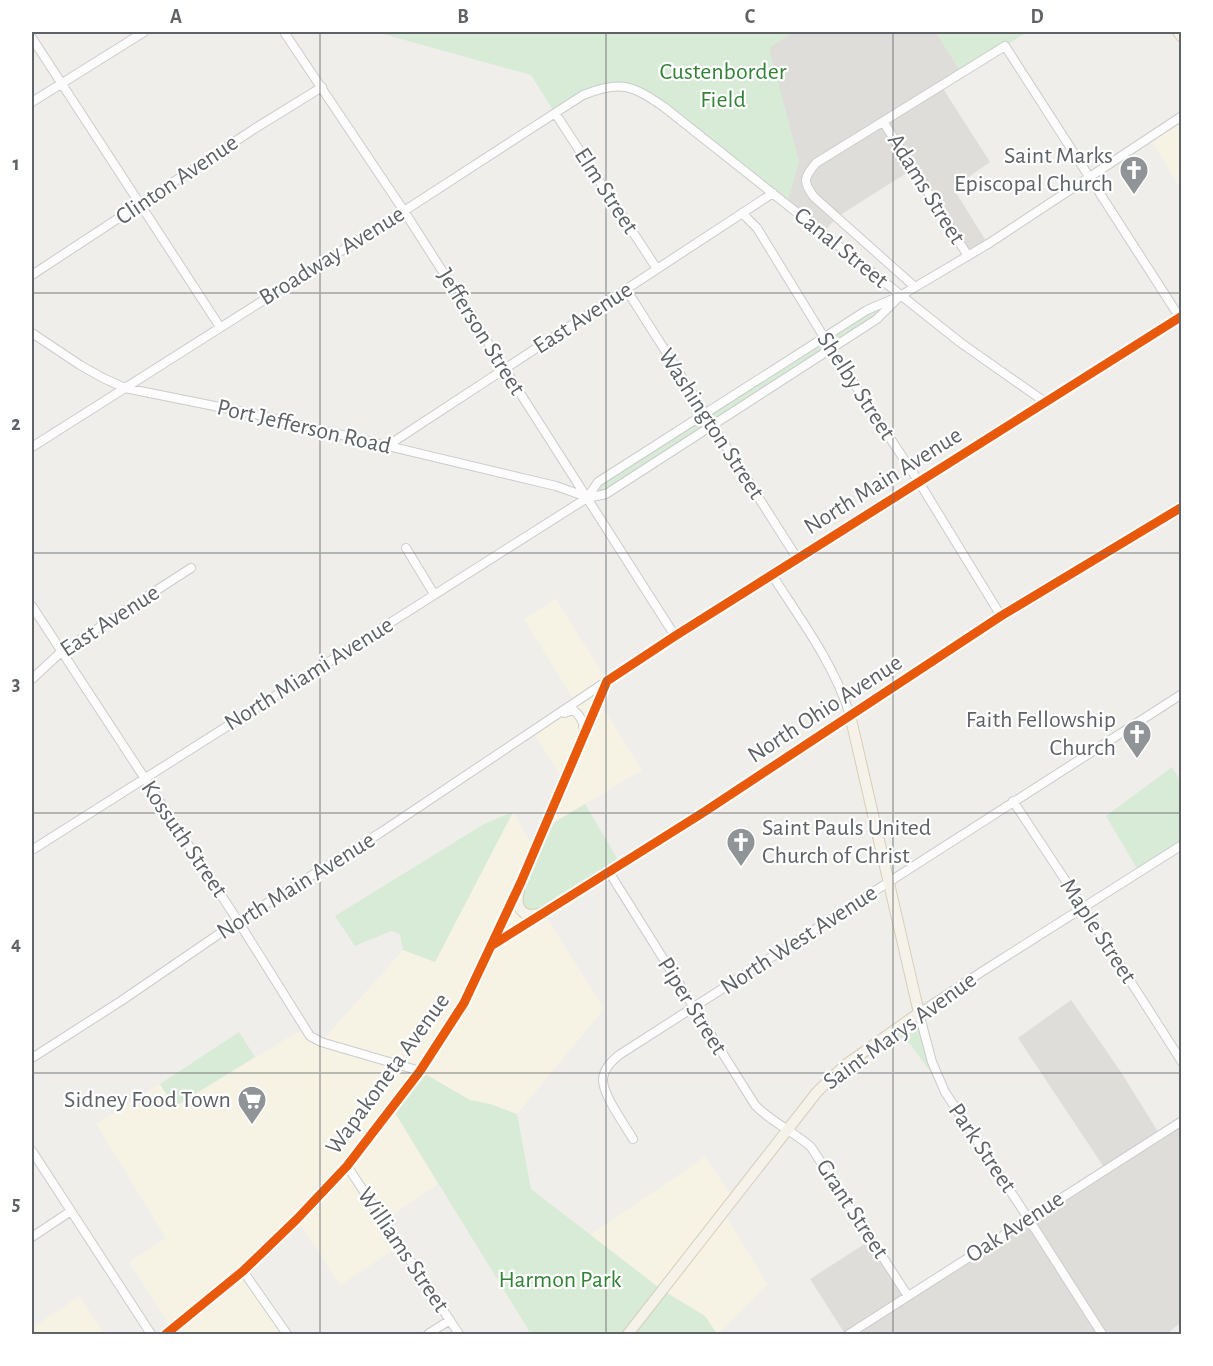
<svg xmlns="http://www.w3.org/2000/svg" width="1213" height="1366" font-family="'Alegreya Sans',sans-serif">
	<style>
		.commercial { fill: #f7f3e4 }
		.industrial { fill: #dfddda }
		.green { fill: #d8ebd6 }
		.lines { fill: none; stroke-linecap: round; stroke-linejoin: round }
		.minor-casing { stroke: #cbcccc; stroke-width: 10 }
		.major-casing { stroke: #d7ceb8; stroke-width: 12 }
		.minor { stroke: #fdfcfc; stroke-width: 8 }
		.major { stroke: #f4f2e9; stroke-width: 10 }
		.cycleway-casing { stroke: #fff; stroke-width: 13 }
		.cycleway { stroke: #e8590c; stroke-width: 9 }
		.grid { fill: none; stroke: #5f6368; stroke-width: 1.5; stroke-opacity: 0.55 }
		.labels { text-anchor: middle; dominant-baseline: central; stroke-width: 4.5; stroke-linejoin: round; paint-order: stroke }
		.park-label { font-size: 24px; fill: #348238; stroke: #fff }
		.poi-label { font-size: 24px; fill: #5f6368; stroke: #fff; text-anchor: end }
		.street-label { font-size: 24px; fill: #5f6368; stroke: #fff }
		.neatline { fill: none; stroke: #5f6368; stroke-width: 2 }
		.grid-label { font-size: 20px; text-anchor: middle; font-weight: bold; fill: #5f6368 }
	</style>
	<rect width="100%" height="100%" fill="#efeeea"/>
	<path class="commercial" d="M1181,116V189L1149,137Z
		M556,599L607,681L599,702L642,770L543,829L564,781L533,732L575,702L524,619Z
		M513,812L535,849L544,913L604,1009L517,1114L490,1104L470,1100L420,1071L392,1108L438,1184L383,1221L400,1246L340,1285L297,1219L243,1270L287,1334H166L172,1329L129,1262L166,1238L96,1124L160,1084L174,1107L304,1028L321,1042L403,950L435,962Z
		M705,1157L733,1198L723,1212L768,1285L717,1334L705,1316L662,1290L590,1235Z
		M80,1296L104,1334H32V1328Z"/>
	<path class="industrial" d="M793,32H893L895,34L899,32H936L962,74L942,87L990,162L953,188L988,244L968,256L913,169L837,217L823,233L787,205L769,47Z
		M1071,1000L1121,1072L1160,1135L1181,1121V1322L1167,1334H845L810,1279L871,1240L908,1296L1105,1169L1018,1038Z"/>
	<path class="green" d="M376,32H793L769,48L799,161L787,205L639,90L601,88L555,113L531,75Z
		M936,32H1027L962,74Z
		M900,296L876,319L606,494L587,498L598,482L824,337Z
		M1172,767L1181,782V845L1139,872L1106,816Z
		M585,804L621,865L544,913L528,915L518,896L543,829Z
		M513,812L435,962L403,950L400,934L391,931L355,946L335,916L484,824Z
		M919,1013L945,1092L911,1045L899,1037L885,1036Z
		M239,1032L255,1057L174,1107L160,1084Z
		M420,1071L470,1100L490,1104L517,1114L531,1189L662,1290L705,1316L717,1334H531L392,1108Z"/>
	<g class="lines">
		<g class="minor-casing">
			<path id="minor" d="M284,32L404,211L675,636
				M32,38L220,327
				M32,102L144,32
				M555,113L657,269
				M884,123L968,256
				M742,213L757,228L830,347L919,482L1001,616
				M32,275L254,129L322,87
				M915,287L814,197C802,181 804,178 816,163L1005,46L1182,321
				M626,289L797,558
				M32,333L80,365L103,378L125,388L254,414L556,486L587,497
				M387,446L773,193
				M32,447L404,211L583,95C621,80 632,85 664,107L961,343L1045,402
				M587,498L598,482L867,310L900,296L988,244L1182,116
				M406,548L434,594
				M772,575C801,620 834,664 850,715
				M32,606L238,921L310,1036L321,1042L420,1071
				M32,679L61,652L191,568
				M564,713L573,710C581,716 583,721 584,731
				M1013,801L1083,907L1182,1062
				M32,850L587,498L606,494L877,319L900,296
				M609,872L755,1105C771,1122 793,1131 811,1147L908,1296
				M32,1058L121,1001L238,921L380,833L607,681
				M633,1139C625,1125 602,1094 603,1079C604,1068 612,1061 619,1055L1182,694
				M32,1151L151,1334
				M347,1166L459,1334
				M32,1237L71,1211
				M243,1271L287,1334
				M428,1334L450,1320
				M849,1334L1182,1121
				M1102,1334L1028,1218L945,1092L932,1062L919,1013L983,971L1182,845"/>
		</g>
		<g class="major-casing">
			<path id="major" d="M1178,32L1182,37
				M519,891C516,902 517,910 528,915L540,914
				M491,946L704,812L1001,616L1182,507
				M166,1334L243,1271L297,1219L347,1166L420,1071L464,1003L521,882L607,681L675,636L1182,316
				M628,1334L817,1092L844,1066L919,1013L850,715"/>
		</g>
		<use href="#minor" class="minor"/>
		<use href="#major" class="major"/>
		<g class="cycleway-casing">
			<path id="cycleway" d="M491,946L704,812L1001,616L1182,507
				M166,1334L243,1271L297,1219L347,1166L420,1071L464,1003L521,882L607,681L675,636L1182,316"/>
		</g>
		<use href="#cycleway" class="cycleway"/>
	</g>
	<path class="grid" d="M320,32V1334M606,32V1334M893,32V1334M32,293H1182M32,553H1182M32,813H1182M32,1073H1182"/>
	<defs>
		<g id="church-pin" transform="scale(1.5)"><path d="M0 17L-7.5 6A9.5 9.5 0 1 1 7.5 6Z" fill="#919496" stroke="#fff"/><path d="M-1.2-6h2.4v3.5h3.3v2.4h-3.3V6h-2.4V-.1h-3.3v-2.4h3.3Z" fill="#fff"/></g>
		<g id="supermarket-pin" transform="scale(1.5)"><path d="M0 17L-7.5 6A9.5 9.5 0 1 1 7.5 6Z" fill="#919496" stroke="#fff"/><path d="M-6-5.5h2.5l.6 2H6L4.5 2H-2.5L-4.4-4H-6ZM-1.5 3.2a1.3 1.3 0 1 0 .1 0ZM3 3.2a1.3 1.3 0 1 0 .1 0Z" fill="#fff"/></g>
	</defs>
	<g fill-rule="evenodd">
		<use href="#church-pin" x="1134" y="170"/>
		<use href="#church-pin" x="1137" y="734"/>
		<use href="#church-pin" x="741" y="842"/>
		<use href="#supermarket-pin" x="252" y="1100"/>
	</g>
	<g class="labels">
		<g class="park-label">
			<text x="723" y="72">Custenborder<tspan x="723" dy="28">Field</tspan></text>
			<text x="560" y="1280">Harmon Park</text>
		</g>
		<g class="poi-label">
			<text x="1113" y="156">Saint Marks<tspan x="1113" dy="28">Episcopal Church</tspan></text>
			<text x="1116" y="720">Faith Fellowship<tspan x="1116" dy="28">Church</tspan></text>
			<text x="762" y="828" text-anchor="start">Saint Pauls United<tspan x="762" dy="28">Church of Christ</tspan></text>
			<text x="231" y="1100">Sidney Food Town</text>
		</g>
		<g class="street-label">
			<text transform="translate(177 180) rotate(-34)">Clinton Avenue</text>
			<text transform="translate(926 189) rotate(58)">Adams Street</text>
			<text transform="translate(606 191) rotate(57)">Elm Street</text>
			<text transform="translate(841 248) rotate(39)">Canal Street</text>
			<text transform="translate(332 256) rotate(-32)">Broadway Avenue</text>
			<text transform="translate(583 318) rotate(-33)">East Avenue</text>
			<text transform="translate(481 332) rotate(58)">Jefferson Street</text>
			<text transform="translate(856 386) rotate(57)">Shelby Street</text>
			<text transform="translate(711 424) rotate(57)">Washington Street</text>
			<text transform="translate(304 427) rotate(13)">Port Jefferson Road</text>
			<text transform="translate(883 481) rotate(-32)">North Main Avenue</text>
			<text transform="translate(110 621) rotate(-33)">East Avenue</text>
			<text transform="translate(309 674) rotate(-32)">North Miami Avenue</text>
			<text transform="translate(825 709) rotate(-33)">North Ohio Avenue</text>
			<text transform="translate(184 839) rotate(56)">Kossuth Street</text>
			<text transform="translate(296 886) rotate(-32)">North Main Avenue</text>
			<text transform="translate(1098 931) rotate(57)">Maple Street</text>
			<text transform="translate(799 940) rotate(-33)">North West Avenue</text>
			<text transform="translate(692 1006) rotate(58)">Piper Street</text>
			<text transform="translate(900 1031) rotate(-36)">Saint Marys Avenue</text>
			<text transform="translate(388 1074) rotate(-54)">Wapakoneta Avenue</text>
			<text transform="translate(982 1148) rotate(56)">Park Street</text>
			<text transform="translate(852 1209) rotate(57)">Grant Street</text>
			<text transform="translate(1015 1227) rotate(-33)">Oak Avenue</text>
			<text transform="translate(403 1250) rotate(56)">Williams Street</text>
		</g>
	</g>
	<rect width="1213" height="1366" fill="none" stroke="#ffffff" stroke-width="66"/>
	<rect x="33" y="33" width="1147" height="1300" class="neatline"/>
	<g class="grid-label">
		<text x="176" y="23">A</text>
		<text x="463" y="23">B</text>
		<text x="750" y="23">C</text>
		<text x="1037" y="23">D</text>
		<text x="16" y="170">1</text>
		<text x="16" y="430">2</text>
		<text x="16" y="690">3</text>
		<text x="16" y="950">4</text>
		<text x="16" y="1210">5</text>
	</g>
</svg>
